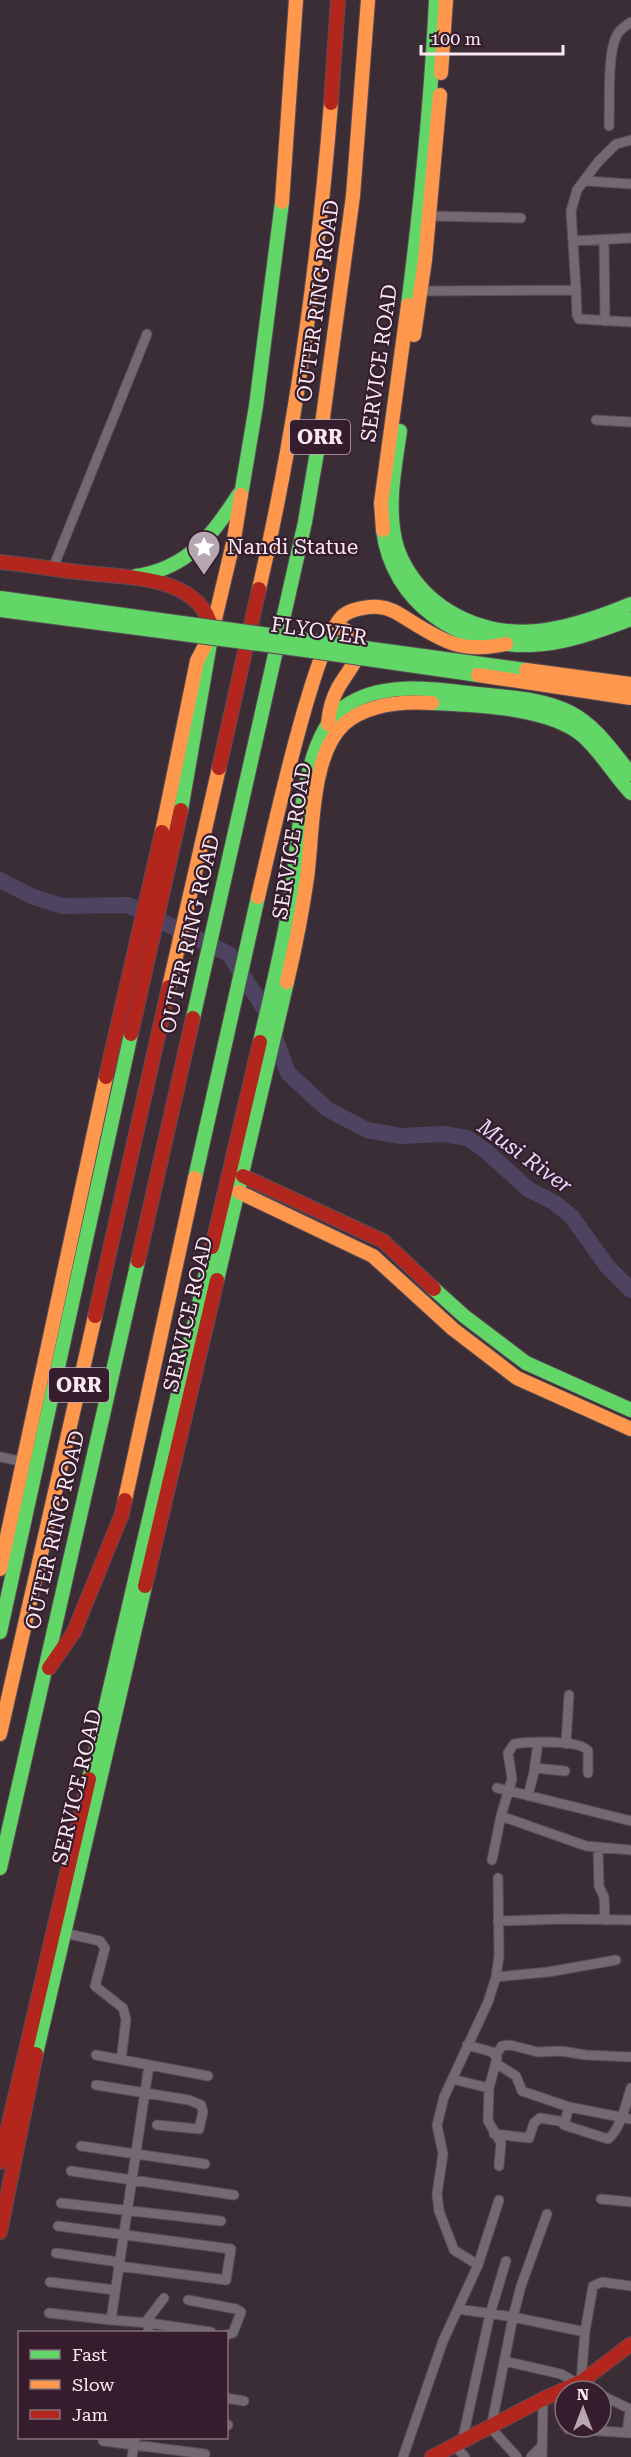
<svg xmlns="http://www.w3.org/2000/svg" width="631" height="2457" font-family="'Roboto Serif',serif">
	<style>
		.lines { fill: none; stroke-linecap: round; stroke-linejoin: round }
		.river { stroke: #4f4362; stroke-width: 16 }
		.street-casing { stroke: #594c55; stroke-width: 11 }
		.fast-casing { stroke: #594c55; stroke-width: 16 }
		.slow-casing { stroke: #594c55; stroke-width: 16 }
		.jam-casing { stroke: #594c55; stroke-width: 16 }
		.street { stroke: #746970; stroke-width: 9 }
		.fast { stroke: #63d668; stroke-width: 14 }
		.slow { stroke: #ff974d; stroke-width: 14 }
		.jam { stroke: #b3261e; stroke-width: 14 }
		.fast-bridge-casing { stroke: #594c55; stroke-width: 16; stroke-linecap: butt }
		.slow-bridge-casing { stroke: #594c55; stroke-width: 16; stroke-linecap: butt }
		.fast-bridge { stroke: #63d668; stroke-width: 14 }
		.slow-bridge { stroke: #ff974d; stroke-width: 14 }
		.labels { text-anchor: middle; dominant-baseline: central; stroke-width: 4.5; stroke-linejoin: round; paint-order: stroke }
		.shield { fill: #351d2d; stroke: #bfacb8; stroke-width: 1.5 }
		.shield-label { font-size: 20px; font-weight: bold; fill: #fae9f3 }
		.street-label { font-size: 21px; fill: #fae9f3; stroke: #351d2d }
		.poi-label { font-size: 21px; fill: #fae9f3; stroke: #351d2d; text-anchor: start }
		.water-label { font-size: 22px; font-style: italic; fill: #e5d8fd; stroke: #351d2d }
	</style>
	<rect width="100%" height="100%" fill="#3a2d36"/>
	<g class="lines">
		<path class="river" d="M0,880L31,896L62,906L128,905L229,954L265,1010L288,1073L327,1109L367,1130L401,1136L444,1134L467,1138L486,1151L528,1189L555,1203L572,1217L607,1266L631,1290"/>
		<g class="street-casing">
			<path id="street" d="M609,126C610,105 607,52 617,35C620,29 625,26 631,22
				M586,181L631,184
				M429,216L521,218
				M604,240L605,321
				M573,241L631,238
				M576,290L571,211L577,190L598,162L616,144L631,140
				M421,291L576,290L577,315L579,319L631,322
				M596,420L631,422
				M53,568L147,334
				M0,1457L24,1462
				M566,1744L569,1695
				M535,1768L565,1771
				M588,1773V1751C580,1739 528,1742 514,1744L508,1753L512,1779L501,1816L586,1846L631,1850
				M497,1788L631,1821
				M528,1796L534,1772L538,1743
				M598,1849L599,1886L604,1897L605,1920H609
				M492,1860L501,1816
				M498,1921L565,1919L631,1920
				M64,1933L100,1941L105,1948L95,1986L123,2008L126,2020L121,2060
				M496,1977L499,1956L498,1878
				M467,2045L492,2052L497,2058L489,2088L488,2121L501,2143L499,2166
				M96,2055L208,2076
				M495,2056L502,2046L510,2045L538,2052L561,2051L586,2055L631,2057
				M497,2064L516,2076L522,2091L569,2107L631,2119
				M452,2079L489,2088
				M96,2085L189,2100L201,2105L203,2112L199,2129L157,2125
				M569,2107L564,2125L608,2139C621,2129 626,2103 631,2088
				M494,2134L529,2138L534,2123L540,2118L565,2122
				M81,2146L205,2164
				M71,2171L234,2195
				M601,2199L631,2202
				M61,2203L221,2221
				M58,2226L231,2249L226,2280L118,2266
				M56,2253L119,2262
				M478,2265L454,2250L439,2211L437,2194L443,2154L437,2125L444,2097L488,2002L496,1977L548,1972L616,1960
				M50,2282L115,2290
				M164,2298L148,2319L149,2323L211,2332
				M188,2300L236,2309L241,2312L233,2333L226,2335
				M458,2309L513,2317L585,2332
				M49,2313L111,2320
				M148,2332L149,2323L111,2320L149,2065
				M504,2361L561,2374L590,2391
				M581,2382L585,2332L593,2286L602,2282L631,2286
				M557,2393L565,2425
				M601,2395L630,2409L627,2433
				M226,2398L244,2401
				M226,2424L228,2425
				M567,2427L568,2429L631,2433
				M103,2441L205,2454
				M462,2442L490,2314L506,2261
				M455,2446L465,2457
				M132,2457L135,2438
				M403,2457L443,2341L478,2265L499,2200
				M517,2457L491,2428L513,2317L521,2286L547,2214
				M531,2457L542,2446
				M542,2457L543,2399"/>
		</g>
		<g class="fast-casing">
			<path id="fast" d="M408,305C421,204 431,102 436,0
				M400,431C395,466 387,504 395,540C401,566 419,590 441,606C503,649 566,631 631,604
				M241,495L256,406L282,202
				M383,530C392,603 459,647 530,645C565,644 599,631 631,619
				M136,576C189,568 212,535 239,494
				M432,703C475,705 550,707 583,736C602,753 614,775 631,793
				M181,810L212,632
				M193,1018L305,522L323,417
				M260,1042C270,998 281,954 289,909C299,856 298,739 344,707C379,682 428,688 468,693C501,697 541,697 571,713C596,726 613,752 631,774
				M195,1178L258,897
				M217,1280L287,982
				M434,1289L464,1316L526,1363L631,1410
				M0,1632L131,1034
				M89,1779L212,1247
				M0,1868L138,1261
				M36,2054L145,1586"/>
		</g>
		<g class="slow-casing">
			<path id="slow" d="M441,73L446,0
				M282,202L296,0
				M414,335L425,260L440,95
				M323,417L353,196L368,0
				M383,530L381,503L408,305
				M259,589C296,429 318,266 331,103
				M328,724C329,712 332,699 338,688C353,662 377,643 337,626
				M162,832L197,661L212,632L234,539L241,495
				M258,897C269,851 315,635 344,615C352,609 369,606 379,607C392,608 402,616 412,622C447,644 465,653 506,644
				M287,982C295,948 302,913 307,878C313,835 310,755 344,724C367,704 402,701 432,703
				M169,987L219,768
				M239,1192L373,1256L453,1329L517,1378L631,1429
				M125,1500L195,1178
				M0,1569L106,1077
				M0,1734L95,1316"/>
		</g>
		<g class="jam-casing">
			<path id="jam" d="M331,103L338,0
				M0,562C29,565 58,570 87,573C131,578 201,576 212,630
				M219,768L259,589
				M131,1034L181,810
				M106,1077L162,832
				M243,1176L383,1241L434,1289
				M212,1247L260,1042
				M138,1261L193,1018
				M95,1316L169,987
				M145,1586L217,1280
				M49,1668L74,1632L122,1514L125,1500
				M0,2162L89,1779
				M0,2232L36,2054
				M432,2457L543,2399L581,2382L631,2344"/>
		</g>
		<use href="#street" class="street"/>
		<use href="#fast" class="fast"/>
		<use href="#slow" class="slow"/>
		<use href="#jam" class="jam"/>
		<g class="fast-bridge-casing">
			<path id="fast-bridge" d="M0,598L526,670
				M0,610L305,650L478,675"/>
		</g>
		<g class="slow-bridge-casing">
			<path id="slow-bridge" d="M526,670L631,684
				M478,675L631,698"/>
		</g>
		<use href="#fast-bridge" class="fast-bridge"/>
		<use href="#slow-bridge" class="slow-bridge"/>
	</g>
	<defs>
		<g id="sight-pin" transform="scale(1.725)"><path d="M0 17L-7.5 6A9.5 9.5 0 1 1 7.5 6Z" fill="#b7a7b1" stroke="#351d2d"/><path d="M0-6L1.8-2.2L6-1.7L2.9 1.2L3.7 5.4L0 3.3L-3.7 5.4L-2.9 1.2L-6-1.7L-1.8-2.2Z" fill="#fff"/></g>
	</defs>
	<g fill-rule="evenodd">
		<use href="#sight-pin" x="204" y="547"/>
	</g>
	<g class="labels">
		<g class="shield">
			<rect x="290" y="420" width="60" height="34" rx="4.5"/>
			<rect x="49" y="1368" width="60" height="34" rx="4.5"/>
		</g>
		<g class="shield-label">
			<text x="320" y="437">ORR</text>
			<text x="79" y="1385">ORR</text>
		</g>
		<g class="street-label">
			<text transform="translate(318 301) rotate(-82)">OUTER RING ROAD</text>
			<text transform="translate(379 363) rotate(-82)">SERVICE ROAD</text>
			<text transform="translate(319 631) rotate(8)">FLYOVER</text>
			<text transform="translate(292 841) rotate(-81)">SERVICE ROAD</text>
			<text transform="translate(190 934) rotate(-77)">OUTER RING ROAD</text>
			<text transform="translate(188 1314) rotate(-77)">SERVICE ROAD</text>
			<text transform="translate(55 1530) rotate(-77)">OUTER RING ROAD</text>
			<text transform="translate(77 1787) rotate(-77)">SERVICE ROAD</text>
		</g>
		<g class="poi-label">
			<text x="227" y="547">Nandi Statue</text>
		</g>
		<g class="water-label">
			<text transform="translate(525 1156) rotate(36)">Musi River</text>
		</g>
	</g>
	<rect x="18" y="2331" width="210" height="108" fill="#351d2d" stroke="#846f7c" stroke-width="1.5"/>
	<rect x="30" y="2350" width="30" height="9" fill="#63d668" stroke="#846f7c" stroke-width="1.5"/>
	<text x="72" y="2361" font-size="18" fill="#fae9f3">Fast</text>
	<rect x="30" y="2380" width="30" height="9" fill="#ff974d" stroke="#846f7c" stroke-width="1.5"/>
	<text x="72" y="2391" font-size="18" fill="#fae9f3">Slow</text>
	<rect x="30" y="2410" width="30" height="9" fill="#b3261e" stroke="#846f7c" stroke-width="1.5"/>
	<text x="72" y="2421" font-size="18" fill="#fae9f3">Jam</text>
	<g transform="translate(583 2409)"><circle r="28" fill="#351d2d" stroke="#846f7c" stroke-width="1.5"/>
	<path d="M0-4.5L10 22L0 15L-10 22Z" fill="#b7a7b1"/>
	<text y="-9" font-size="16" font-weight="bold" text-anchor="middle" fill="#fae9f3">N</text>
	</g>
	<path d="M421 45v9h142v-9" fill="none" stroke="#fae9f3" stroke-width="3"/>
	<text x="430" y="45" font-size="18" fill="#fae9f3" stroke="#351d2d" stroke-width="4.5" paint-order="stroke">100 m</text>
</svg>
